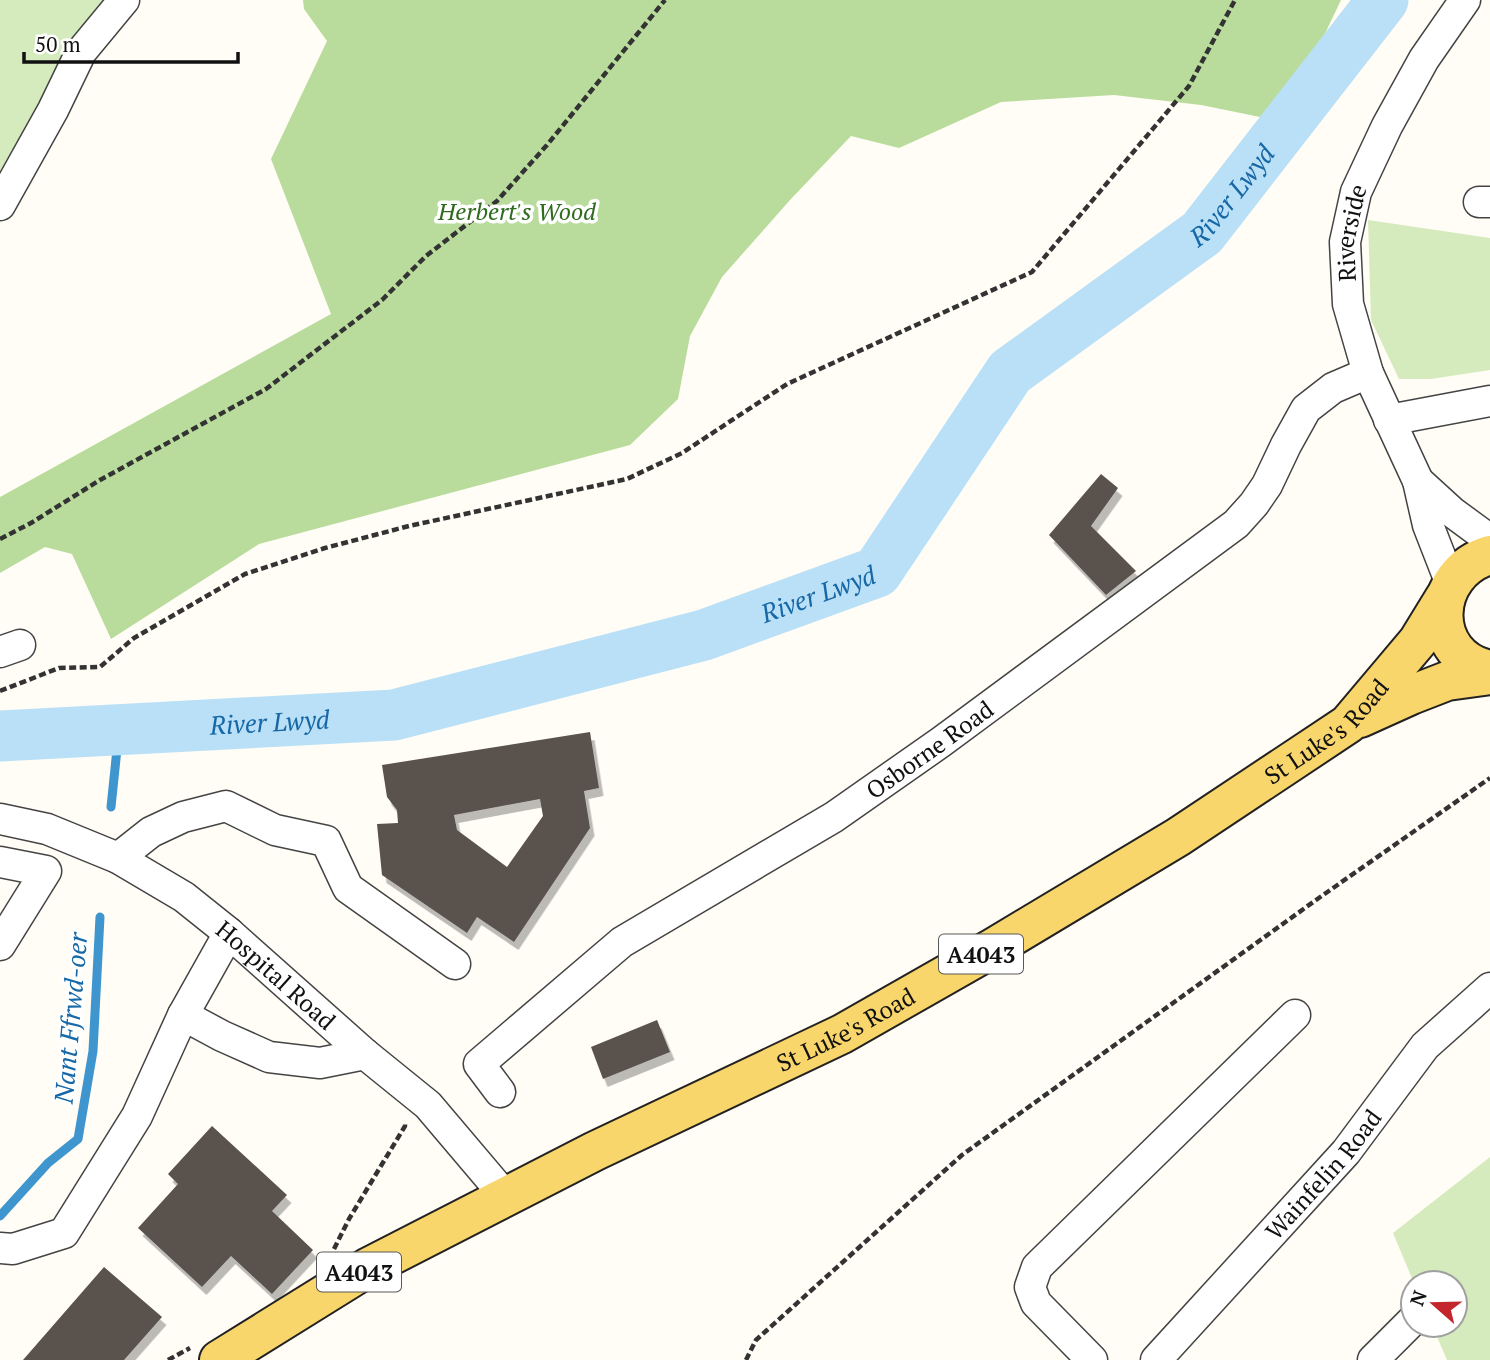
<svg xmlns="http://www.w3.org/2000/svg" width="1490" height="1360" font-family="'PT Serif',serif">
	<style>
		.green { fill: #d5ebbd }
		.forest { fill: #b9dc9c }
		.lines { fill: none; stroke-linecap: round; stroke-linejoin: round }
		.stream { stroke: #3f96cf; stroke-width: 9 }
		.river { stroke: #b9e0f7; stroke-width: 51 }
		.building { fill: #5a524d; fill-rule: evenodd; filter: url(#shadow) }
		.minor-casing { stroke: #444; stroke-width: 33 }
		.major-casing { stroke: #222; stroke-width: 42 }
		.path { stroke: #333; stroke-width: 4.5; stroke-dasharray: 7 3.5; stroke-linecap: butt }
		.minor { stroke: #fff; stroke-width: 30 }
		.major { stroke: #f9d66b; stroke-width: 38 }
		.labels { text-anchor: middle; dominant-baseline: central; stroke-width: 7; stroke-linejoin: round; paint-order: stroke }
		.shield { fill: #fff; stroke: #585858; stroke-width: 2 }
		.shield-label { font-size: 23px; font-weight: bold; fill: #111 }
		.park-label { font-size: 24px; font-style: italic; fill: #2f6b1f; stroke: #fff }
		.street-label { font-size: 24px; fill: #111; stroke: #fff }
		.water-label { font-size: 26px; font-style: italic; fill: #1768a6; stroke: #fff }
	</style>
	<defs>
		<filter id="shadow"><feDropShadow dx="4.5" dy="8" stdDeviation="0" flood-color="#0004"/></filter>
	</defs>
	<rect width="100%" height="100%" fill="#fffdf5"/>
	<path class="green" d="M0,0H106L71,48L0,172Z
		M1368,220L1490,238V370L1431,379H1399L1371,320Z
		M1490,1157V1360H1447L1432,1325H1455V1283H1414L1393,1233Z"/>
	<path class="forest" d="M303,0H1341L1322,40L1270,119L1201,105L1114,95L1001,102L899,148L851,136L790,200L722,277L690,336L678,399L630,445L259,544L111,639L72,554L45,547L0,573V497L331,314L271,159L327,41L304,9Z"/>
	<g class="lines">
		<path class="stream" d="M111,807L119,730
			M0,1216L48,1163L78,1139L93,1051L100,917"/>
		<path class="river" id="s1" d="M0,736L394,715L704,635L877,572L1010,372L1202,233L1383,0"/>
	</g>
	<path class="building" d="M1101,474L1118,488L1091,526L1136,571L1106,595L1049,535Z
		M590,732L599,788L584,791L590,828L514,942L477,917L467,933L382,875L377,824L398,823L397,810L387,797L382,765ZM540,799L543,816L507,867L457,830L454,815Z
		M657,1020L670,1052L603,1079L591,1047Z
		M212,1126L287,1195L272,1211L313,1250L272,1294L231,1256L202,1287L138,1228L178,1184L168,1174Z
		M104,1267L162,1317L124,1360H23Z"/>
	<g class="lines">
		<g class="minor-casing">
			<g id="minor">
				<path d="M1479,202H1490"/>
				<path d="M0,205L53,110L81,52L124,0"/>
				<path d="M1389,420L1490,401"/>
				<path d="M1418,481L1452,512L1490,540"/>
				<path id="s2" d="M1451,584L1428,525L1418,481L1368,373L1348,304L1345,242L1356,192L1387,126L1424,59L1465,0"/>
				<path d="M0,652L20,645"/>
				<path id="s3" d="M0,819L47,829L118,858L184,897L229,933L365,1054L428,1105L506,1197"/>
				<path d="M118,858L151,832L183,817L226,806L275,830L326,841L348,888L455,964"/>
				<path d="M0,862L46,871L0,945"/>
				<path d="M183,1015L222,1036L269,1057L320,1063L365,1054"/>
				<path id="s4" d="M500,1092L479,1064L622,942L834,817L941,742L1236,524L1254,504L1267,485L1286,445L1306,409L1333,388L1368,373"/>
				<path d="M0,1248L13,1249L64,1233L137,1116L183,1015L229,933"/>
				<path d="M1092,1360L1036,1303L1030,1287L1037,1267L1295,1015"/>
				<path id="s5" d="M1156,1360L1346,1152L1425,1046L1490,988"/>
				<path d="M1373,1360L1413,1320"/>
			</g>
		</g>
		<g class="major-casing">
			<g id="major">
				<path d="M1490,555C1429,573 1427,657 1490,670"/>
				<path d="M1360,718L1411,695L1447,681L1490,675"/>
				<path id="s6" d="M219,1360L367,1268L595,1151L842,1034L993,948L1178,837L1348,724L1418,641L1445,597"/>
			</g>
		</g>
		<path class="path" d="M0,539L31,523L100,480L266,389L382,300L426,256L497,201L547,145L665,0
			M0,691L59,668L100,667L134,638L245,574L325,548L409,526L627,479L682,453L787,384L1032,272L1189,86L1235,0
			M334,1249L349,1219L405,1126V1122
			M168,1360L190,1348
			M746,1360L756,1340L962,1155L1316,900L1490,778"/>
		<use href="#minor" class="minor"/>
		<use href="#major" class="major"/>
	</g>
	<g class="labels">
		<g class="shield">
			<rect x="939" y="934.5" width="84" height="39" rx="5"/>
			<rect x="317" y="1252.5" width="84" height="39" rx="5"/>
		</g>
		<g class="shield-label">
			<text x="981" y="954">A4043</text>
			<text x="359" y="1272">A4043</text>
		</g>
		<g class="park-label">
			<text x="517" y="211">Herbert's Wood</text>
		</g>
		<g class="street-label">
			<text stroke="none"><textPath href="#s2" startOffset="371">Riverside</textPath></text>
			<text stroke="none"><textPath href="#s6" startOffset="1276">St Luke's Road</textPath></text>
			<text stroke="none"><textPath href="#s4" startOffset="586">Osborne Road</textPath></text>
			<text stroke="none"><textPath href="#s3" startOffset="322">Hospital Road</textPath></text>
			<text stroke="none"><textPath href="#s6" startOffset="709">St Luke's Road</textPath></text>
			<text stroke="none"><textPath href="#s5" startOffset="250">Wainfelin Road</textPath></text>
		</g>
		<g class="water-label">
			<text stroke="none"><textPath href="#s1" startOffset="1424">River Lwyd</textPath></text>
			<text stroke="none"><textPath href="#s1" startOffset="836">River Lwyd</textPath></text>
			<text stroke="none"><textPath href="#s1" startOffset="270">River Lwyd</textPath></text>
			<text transform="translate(70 1018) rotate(-85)">Nant Ffrwd-oer</text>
		</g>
	</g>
	<g transform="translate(1434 1304) rotate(290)"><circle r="33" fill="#ffffff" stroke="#a0a0a0" stroke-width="2"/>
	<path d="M0-5L12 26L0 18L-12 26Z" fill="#c4262e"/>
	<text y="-10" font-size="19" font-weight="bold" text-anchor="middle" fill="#111111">N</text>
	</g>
	<path d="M24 52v10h214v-10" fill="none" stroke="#111111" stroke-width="3.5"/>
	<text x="35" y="52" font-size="21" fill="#111111" stroke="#ffffff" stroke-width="5" paint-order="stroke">50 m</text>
</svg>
